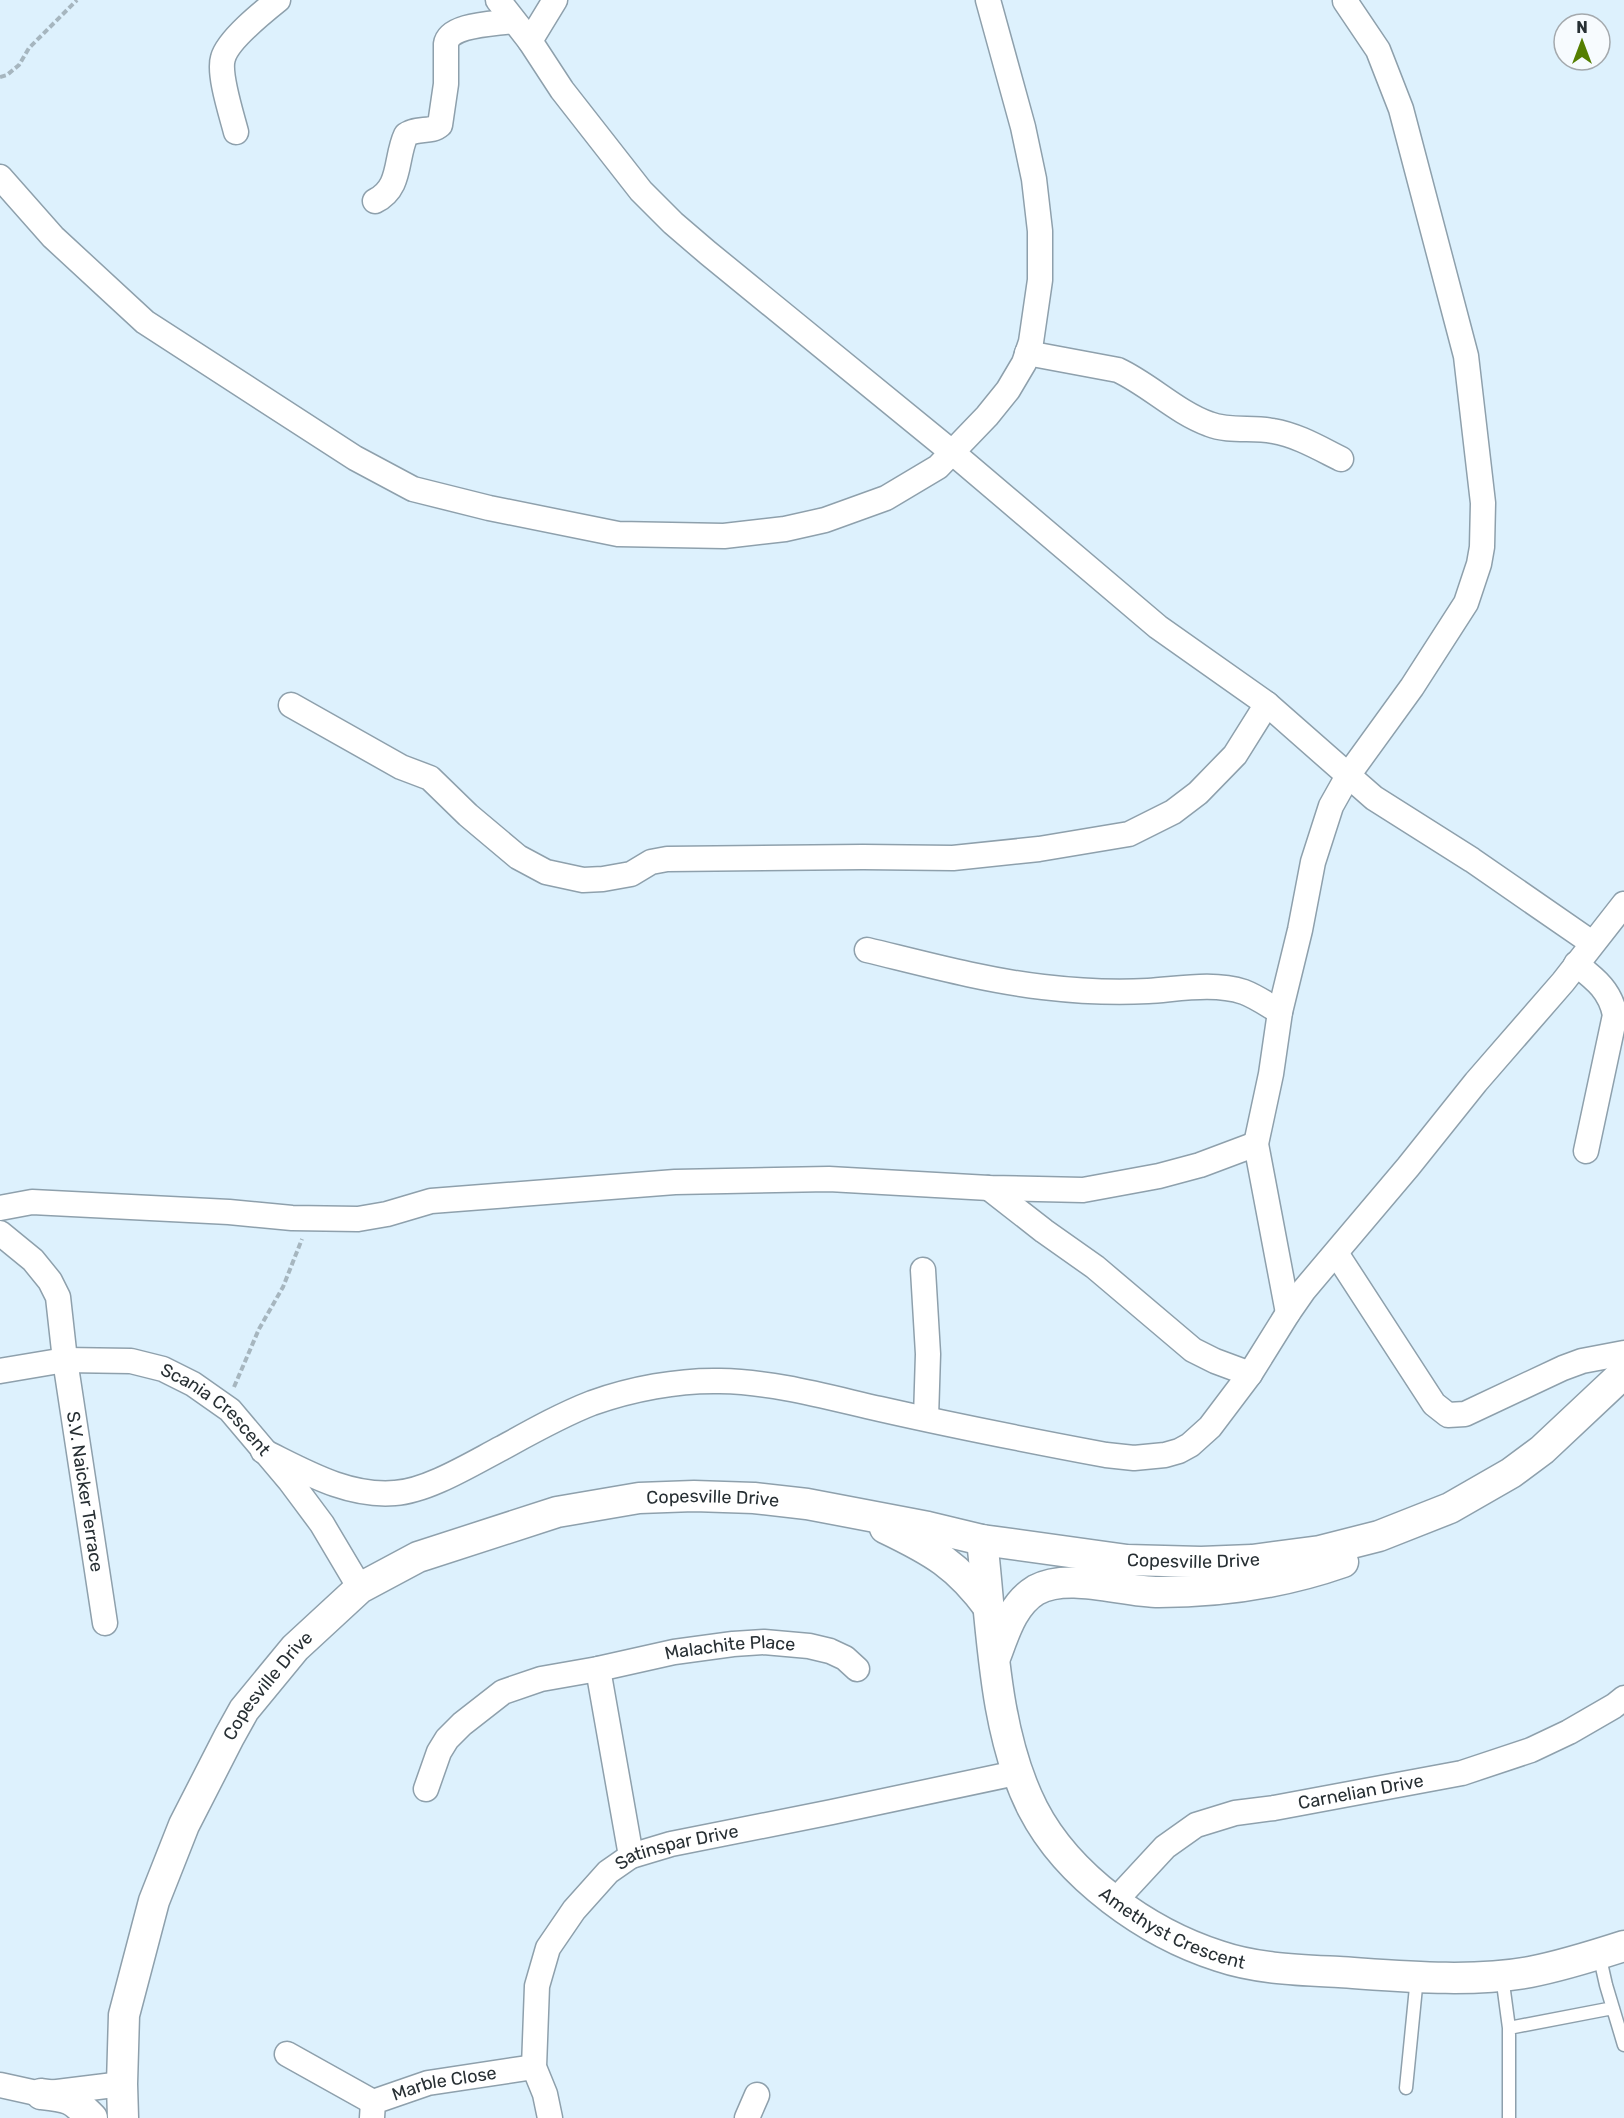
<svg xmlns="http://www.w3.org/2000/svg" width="1624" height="2118" font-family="Rubik,sans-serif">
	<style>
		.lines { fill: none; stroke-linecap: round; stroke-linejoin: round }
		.service-casing { stroke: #8ea0ac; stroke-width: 15 }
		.minor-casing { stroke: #8ea0ac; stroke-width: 27 }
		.tertiary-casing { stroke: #8ea0ac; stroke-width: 33 }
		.path { stroke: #a6b6bf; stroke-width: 4; stroke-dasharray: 6 3; stroke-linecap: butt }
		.service { stroke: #fff; stroke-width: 12 }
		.minor { stroke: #fff; stroke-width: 24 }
		.tertiary { stroke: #fff; stroke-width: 30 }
		.labels { text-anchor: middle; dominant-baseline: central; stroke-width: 4.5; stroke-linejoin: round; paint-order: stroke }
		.street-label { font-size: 18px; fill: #272f33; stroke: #f7fbfe }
	</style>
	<rect width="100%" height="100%" fill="#ddf1fd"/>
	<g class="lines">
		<g class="service-casing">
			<path id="service" d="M1599,1954L1606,1985L1624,2045
				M1502,1976L1509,2028V2118
				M1509,2028L1613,2008
				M1406,2088L1417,1977"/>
		</g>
		<g class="minor-casing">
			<g id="minor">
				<path d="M498,0L530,41L562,90L641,191L673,223L708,253L953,453L1158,627L1267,704L1374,798L1472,860L1592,943"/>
				<path d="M530,41L555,0"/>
				<path d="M236,132C232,116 218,74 223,58C228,40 263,12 278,0"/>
				<path d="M0,177L53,237L145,322L355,458L413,489L489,508L618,534L724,536L785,529L825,520L886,498L938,467L987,416L1008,390L1024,363L1031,342L1040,280V231L1034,179L1023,127L988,0"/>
				<path d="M375,201C402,188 395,158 406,135C417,127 431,133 440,125L446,84V44C449,24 495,24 512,21"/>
				<path d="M1027,353L1118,370C1150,385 1176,412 1209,424C1229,432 1252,427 1273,431C1297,435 1319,448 1341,459"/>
				<path d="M291,705L401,767L430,778L468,815L518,857L546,872L583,880L603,879L631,874L651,862L667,859L863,857L953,858L1039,849L1129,834L1173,812L1198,793L1235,755L1267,704"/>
				<path d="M867,950C925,964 983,980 1043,987C1077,991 1113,993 1148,991C1179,989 1214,982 1244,992C1257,997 1268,1005 1280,1012"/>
				<path d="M1576,964C1595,979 1610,990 1615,1015L1586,1151"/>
				<path d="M989,1188L1044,1231L1095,1267L1193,1350L1215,1361L1250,1374"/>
				<path d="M0,1208L32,1202L229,1212L292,1218L358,1219L387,1214L431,1201L675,1182L829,1179L989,1188L1083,1190L1159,1176L1200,1165L1256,1144"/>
				<path id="s1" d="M0,1233L33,1260L50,1281L58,1297L65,1360L105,1623"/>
				<path d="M1336,1253L1434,1404L1448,1415L1465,1414L1563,1368L1582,1361L1624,1353"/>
				<path d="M923,1270L928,1354L926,1418"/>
				<path d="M1288,1313L1256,1144L1271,1074L1280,1012L1300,930L1313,862L1331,806L1349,774L1412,687L1466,603L1479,564L1482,547L1483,503L1466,356L1401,109L1378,50L1345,1"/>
				<path id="s2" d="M0,1371L65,1360L131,1361L163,1369L193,1384L230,1410L290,1481L322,1524L360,1588"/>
				<path d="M263,1451C304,1471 347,1497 395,1493C428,1491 473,1463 502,1448C531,1432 561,1415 592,1403C631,1389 678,1380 720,1381C775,1382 827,1397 880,1409C955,1426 1031,1441 1106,1455L1134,1458L1165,1455L1179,1451L1190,1445L1210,1427L1250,1374L1288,1313L1304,1290L1408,1167L1476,1082L1563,982L1624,904"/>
				<path d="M598,1669L631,1856"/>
				<path id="s3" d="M426,1789L439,1752L447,1739L462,1724L503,1692L541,1679L598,1669L674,1652L733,1644L764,1642L809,1646L830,1651L845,1658L857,1669"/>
				<path id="s4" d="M1115,1901L1165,1847L1196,1825L1235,1813L1274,1808L1462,1773L1531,1750L1569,1732L1614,1706L1624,1698"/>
				<path d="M287,2054L373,2102"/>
				<path d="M0,2085L41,2094L122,2084"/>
				<path id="s5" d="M372,2118L373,2102L428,2083L534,2067"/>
				<path id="s6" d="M550,2118L545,2094L534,2067L537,1986L548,1948L574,1910L608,1872L631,1856L671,1844L832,1812L1016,1773"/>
				<path d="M747,2118L757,2095"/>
			</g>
		</g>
		<g class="tertiary-casing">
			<g id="tertiary">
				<path d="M885,1528C933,1551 958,1565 990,1609"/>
				<path id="s7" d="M982,1540C992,1627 993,1731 1033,1809C1068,1877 1147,1933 1219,1956C1257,1969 1299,1970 1339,1972C1399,1976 1470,1983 1530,1972C1561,1966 1593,1956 1624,1946"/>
				<path d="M996,1655C1005,1631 1013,1604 1036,1590C1069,1572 1122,1592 1159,1592C1222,1592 1283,1583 1343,1562"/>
				<path d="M41,2094C69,2097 71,2097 92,2118"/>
				<path id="s8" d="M123,2118L122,2084L124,2015L154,1901L184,1825L229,1737L244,1710L295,1648L360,1588L418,1557L557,1512L639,1498L694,1496L754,1498L807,1504L928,1527L982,1540L1127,1560L1201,1562L1252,1560L1320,1551L1379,1536L1450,1508L1511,1473L1542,1450L1624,1373"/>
			</g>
		</g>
		<path class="path" d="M0,77L7,75L19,65L29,48L77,0
			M234,1387L259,1329L283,1287L302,1239"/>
		<use href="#service" class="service"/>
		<use href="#minor" class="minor"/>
		<use href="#tertiary" class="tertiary"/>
	</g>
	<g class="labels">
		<g class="street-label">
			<text stroke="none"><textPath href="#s2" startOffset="232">Scania Crescent</textPath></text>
			<text stroke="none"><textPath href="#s1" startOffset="284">S.V. Naicker Terrace</textPath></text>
			<text stroke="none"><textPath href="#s8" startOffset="970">Copesville Drive</textPath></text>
			<text stroke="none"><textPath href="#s8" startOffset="1456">Copesville Drive</textPath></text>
			<text stroke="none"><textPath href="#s3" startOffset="360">Malachite Place</textPath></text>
			<text stroke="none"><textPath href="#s8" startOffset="466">Copesville Drive</textPath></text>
			<text stroke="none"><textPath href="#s4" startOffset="280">Carnelian Drive</textPath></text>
			<text stroke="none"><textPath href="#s6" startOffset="346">Satinspar Drive</textPath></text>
			<text stroke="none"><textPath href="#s7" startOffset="464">Amethyst Crescent</textPath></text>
			<text stroke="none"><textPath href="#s5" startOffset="90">Marble Close</textPath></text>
		</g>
	</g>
	<g transform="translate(1582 42)"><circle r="28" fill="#f7fbfe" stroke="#a4a9ad" stroke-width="1.5"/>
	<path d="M0-4.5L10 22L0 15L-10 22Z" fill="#547e00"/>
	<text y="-9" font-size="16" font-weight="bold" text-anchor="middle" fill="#272f33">N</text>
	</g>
</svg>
